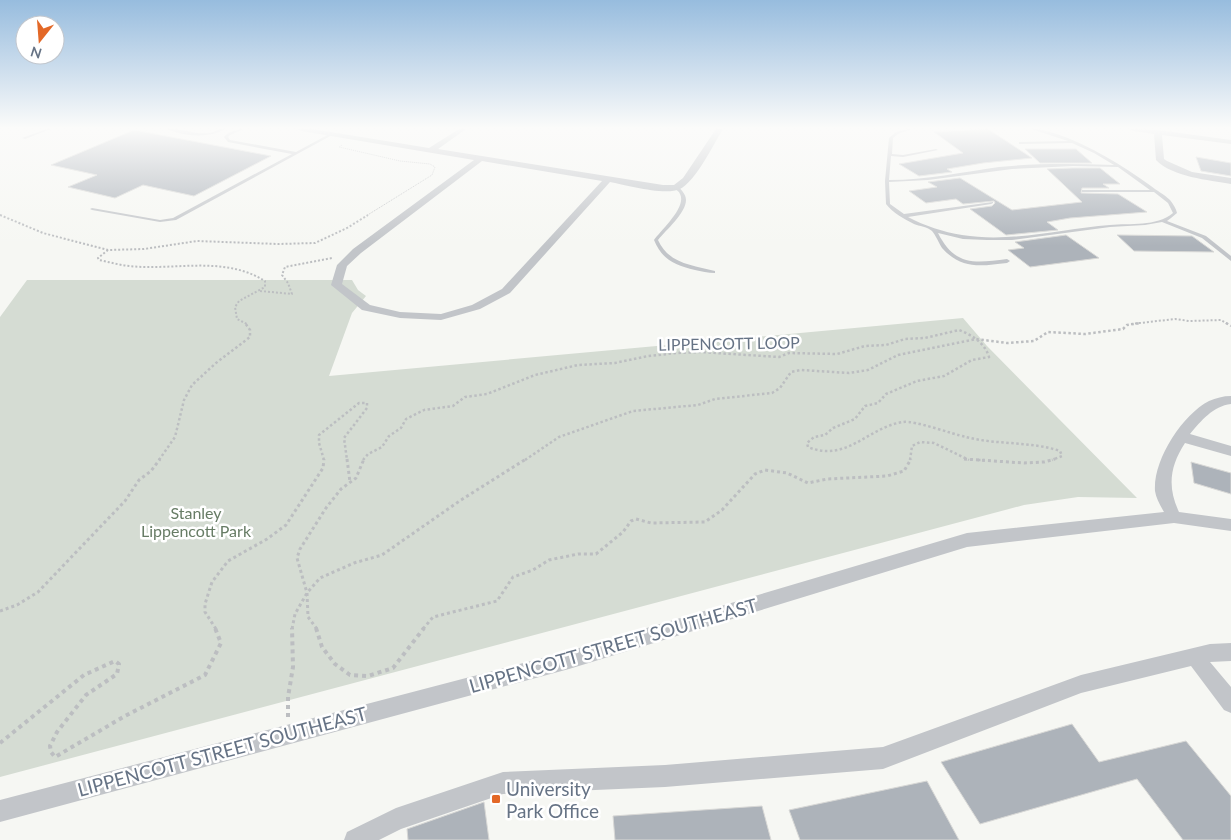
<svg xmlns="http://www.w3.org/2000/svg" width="1231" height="840" font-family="Lato,sans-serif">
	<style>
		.green { fill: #d5dcd3 }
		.building { fill: #adb3ba; stroke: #d8d8d6 }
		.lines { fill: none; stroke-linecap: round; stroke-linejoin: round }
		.path-far4 { stroke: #bcbec1; stroke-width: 1; stroke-dasharray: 1 1; stroke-linecap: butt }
		.path-far3 { stroke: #bcbec1; stroke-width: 2; stroke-dasharray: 2 2; stroke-linecap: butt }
		.path-far2 { stroke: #bcbec1; stroke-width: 2.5; stroke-dasharray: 2.5 2.5; stroke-linecap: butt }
		.path-far1 { stroke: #bcbec1; stroke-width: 3; stroke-dasharray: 3 3; stroke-linecap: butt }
		.path { stroke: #bcbec1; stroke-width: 4; stroke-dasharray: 4 4; stroke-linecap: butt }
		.lane { fill: #c2c5c9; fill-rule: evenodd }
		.street { fill: #c2c5c9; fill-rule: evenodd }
		.poi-dot { fill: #e36827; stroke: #fff; stroke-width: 2 }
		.labels { text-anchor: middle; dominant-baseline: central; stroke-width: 5; stroke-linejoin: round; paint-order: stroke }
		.street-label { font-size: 16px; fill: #667385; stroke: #fff }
		.park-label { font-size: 16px; fill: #677c65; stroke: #fff }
		.near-street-label { font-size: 19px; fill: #667385; stroke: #fff }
		.near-poi-label { font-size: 19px; fill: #667385; stroke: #fff; text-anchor: start }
	</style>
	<rect width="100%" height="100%" fill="#f6f7f3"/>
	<path class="green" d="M27,280H352L358,290L366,296L352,313L329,376L963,318L987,346L1137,498L1078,497L1024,505L0,777V317Z"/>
	<path class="building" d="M988,129L1032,158L983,163L947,169L952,172L919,176L899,164L963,153L934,132Z
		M134,130L271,156L194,196L143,185L115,198L68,187L97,175L51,165Z
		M1025,149H1076L1092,163H1040Z
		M1196,157L1231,163V176L1201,171Z
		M1073,168H1100L1120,184H1103L1109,188H1082L1081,193L1118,194L1147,212L1070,218L1047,222L1058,230L1006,235L970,209L992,206L995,203L994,201L963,204L956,199L926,203L909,191L937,187L928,182L960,178L1012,210L1082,202L1047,169Z
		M1066,235L1099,258L1030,267L1008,250L1024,248L1015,242Z
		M1117,235L1192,236L1214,252L1134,251Z
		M1191,462L1231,473V494L1194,483Z
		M1072,724L1099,762L1186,741L1231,796V840H1183L1137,779L980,824L941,762Z
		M927,781L959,840H800L789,810Z
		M484,802L489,840H408L407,829Z
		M762,806L771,840H615L613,816Z"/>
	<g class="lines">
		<path class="path-far4" d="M342,145L339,147L400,161L430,164L435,167L432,175L366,216
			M0,215L2,216"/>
		<path class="path-far3" d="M0,215L43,233L108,250L144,249L197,241L278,244L315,243L347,228L368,215
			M108,250L98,258L99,260C109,262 119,265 129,266C175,271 223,255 265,281V287L239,301L235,307L237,319L247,324
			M260,291L292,294L288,283L282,275L285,267L332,258
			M1131,324L1175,319L1189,321L1221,320L1228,324"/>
		<path class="path-far2" d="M1226,323L1231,326
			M159,460L175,437L184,400L192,385L216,363L250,337V330L245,323
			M324,460L319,443V435L359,403H367V408L344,438L347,460
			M363,460L368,454L382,447L389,436L401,428L406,419L424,410L453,406L465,397L487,394L535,375L578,365L615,363L648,356L677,353L700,352L779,357L789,353L837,354L865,346L886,345L905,339L925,338L959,330C972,335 985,343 989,357L972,360L944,376L917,381L886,394L878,403L865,406L855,419L833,428L825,435L814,437L807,443L808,447C847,463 868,427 903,422C914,420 952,434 966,437C996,445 1030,441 1060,451L1062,456L1052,460
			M525,460L559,437L633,411L698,405L715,399L772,393L780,388L791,372L801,370L849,373L868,370L898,355L976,339L1007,343L1034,341L1048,332L1085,334L1123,329L1127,325L1141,323
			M910,460L912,446L920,442L934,443L969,460
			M978,460H985"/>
		<path class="path-far1" d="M347,459L350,482
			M964,459L1024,463L1044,462L1055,459
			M0,611L17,605L38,592L125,501L139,480L151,471L160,459
			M216,629L205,612V604L212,582L228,561L267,539L286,525L323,468L324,459
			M292,629L295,614L307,593L320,578L354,563L382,555L461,500L526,459
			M317,629L308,617L307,593L297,558L300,549L326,508L341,489L356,478L364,459
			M423,629L433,617L497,601L513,577L533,570L549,560L578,554H596L623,532L631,521L636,519L651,523L705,522L722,510L755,474L765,470L787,473L808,483L827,479L887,476L904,471L911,459"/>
		<path class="path" d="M316,628L322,647L335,664L350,675L368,676L393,668L424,628
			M288,717V697L293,667L292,628
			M0,743L84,675L115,661L119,664L117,674L86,695L57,732L50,746L51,752L55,757L125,716L205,675L221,643L215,628"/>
		<path class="lane" d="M47,129H51L25,139L22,138Z
			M166,129C180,127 195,135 210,133C215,132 219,128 225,129C209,139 183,136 166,129Z
			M240,129H244L230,135L228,137L230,140L296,152L331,133L334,134L176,220L160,222L92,210L90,209L92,208L160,220L173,218L292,154L228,142L224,137C228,132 234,131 240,129Z
			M908,129H912L898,134L893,138L892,154L903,155L936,149L938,150L903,157L891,156L889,180C926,180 963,172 999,167C1038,163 1076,164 1114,165L1094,153L1072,143L1019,144V142H1020L1068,141L1031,129C1039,128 1049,132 1057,134C1091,146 1122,165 1151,186C1157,191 1164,194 1170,200C1173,204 1176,208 1177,213L1171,218L1167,221L1206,236L1231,256V261L1202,238L1162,222L1145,225L1110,227L1012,240H987L963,239L938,233C955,267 976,263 1007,259L1010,261L1007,263C981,266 962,270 942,248C939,243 935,234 932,231C928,227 919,226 914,224C904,219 893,213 886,204L885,181L889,138L896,132ZM1073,166L1118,167L1150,190H1082V192H1154L1168,203L1173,213C1156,227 1130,223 1110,225C1061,229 1011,243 962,235C943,232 925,226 908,217L991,204L993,203V202L904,214L890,204L889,182L928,180L1012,169Z
			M674,186H678C681,190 686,194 686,200C686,213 666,230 658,240C669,264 692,265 715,271V273C708,273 701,271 695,270C675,265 662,260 654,240C661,230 687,207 680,194C679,191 676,190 674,188Z"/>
		<path class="street" d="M297,129H312L429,148L459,129H466L438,149L663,185H674L683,178L716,129H723C713,145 696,181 680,189C665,196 626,185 610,182L510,293L480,309L441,320L400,318L362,310L331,285L337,265L353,249L474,160L301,131ZM482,161L602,181L502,289L472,305L441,314L400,312L370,305L342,284L347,266L361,253Z
			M1130,129L1158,130L1231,140V144L1162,135L1164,159L1167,161L1192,172L1231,178V184C1209,180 1172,177 1156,160L1154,134L1133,131Z
			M1231,396V404C1213,406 1201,421 1190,434L1231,446V456L1185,443C1170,466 1167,487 1179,512L1231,519V531L1174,523L967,547L569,669L0,822V800L569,651L967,533L1164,512C1160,505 1156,498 1155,491C1153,460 1182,415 1209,401C1216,398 1223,396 1231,396Z
			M1231,643V661L1210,662L1231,687V713L1224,710L1191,666L1081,693L883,769L665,787L503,794L401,829L379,840H344L347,832L396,808L503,772L665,765L883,747L1081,675L1210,644Z"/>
	</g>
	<linearGradient id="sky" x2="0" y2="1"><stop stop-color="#97bcde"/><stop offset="0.52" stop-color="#fbfbfa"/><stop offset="1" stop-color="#fbfbfa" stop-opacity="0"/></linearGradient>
	<rect width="1231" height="246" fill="url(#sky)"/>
	<rect class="poi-dot" x="491" y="794" width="10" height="10" rx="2.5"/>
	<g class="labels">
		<g class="street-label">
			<text transform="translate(729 343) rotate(-1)">LIPPENCOTT LOOP</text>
		</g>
		<g class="park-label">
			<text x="196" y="512">Stanley<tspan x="196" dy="18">Lippencott Park</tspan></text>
		</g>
		<g class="near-street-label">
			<text transform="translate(613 645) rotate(-16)">LIPPENCOTT STREET SOUTHEAST</text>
			<text transform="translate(222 751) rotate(-15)">LIPPENCOTT STREET SOUTHEAST</text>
		</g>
		<g class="near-poi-label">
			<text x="506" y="788">University<tspan x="506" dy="22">Park Office</tspan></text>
		</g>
	</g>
	<g transform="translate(40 40) rotate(197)"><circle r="24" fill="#ffffff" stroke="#c2c7ce"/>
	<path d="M0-4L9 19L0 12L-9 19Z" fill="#e36827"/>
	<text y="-8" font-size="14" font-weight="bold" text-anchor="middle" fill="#667385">N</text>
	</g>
</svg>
